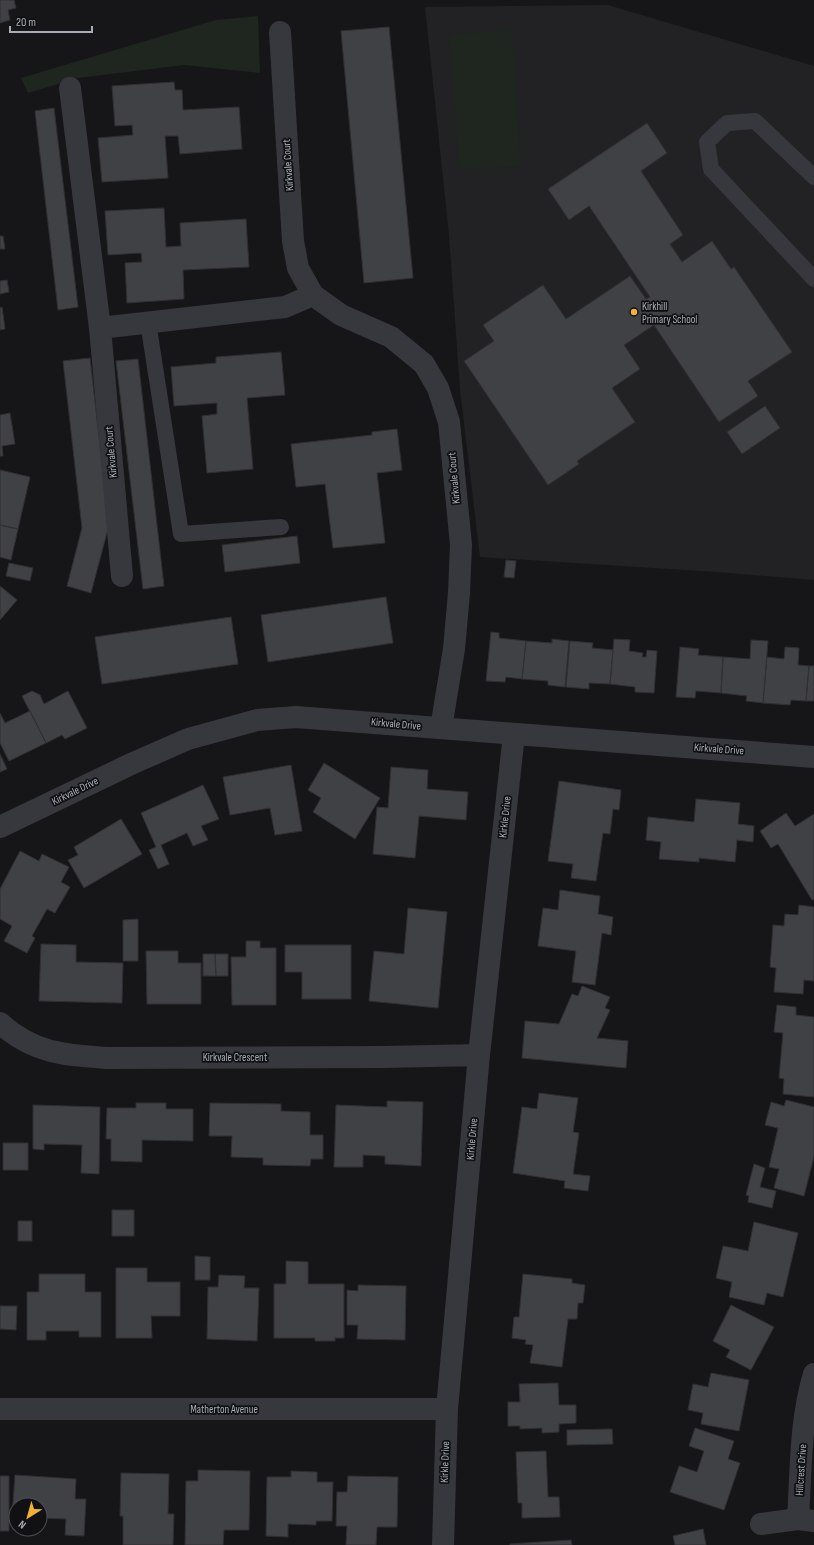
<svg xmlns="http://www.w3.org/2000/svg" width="814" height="1545" font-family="'Sofia Sans Condensed',sans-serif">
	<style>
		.built { fill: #222225 }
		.green { fill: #1e261f }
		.building { fill: #404145; stroke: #303034 }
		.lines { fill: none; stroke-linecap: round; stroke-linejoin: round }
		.service { stroke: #37383d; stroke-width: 16 }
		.minor { stroke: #37383d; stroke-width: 22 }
		.poi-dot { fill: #f2b134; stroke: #111113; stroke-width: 1.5 }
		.labels { text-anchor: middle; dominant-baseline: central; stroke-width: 3.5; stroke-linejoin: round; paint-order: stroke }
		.street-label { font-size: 11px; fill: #a8adb8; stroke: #111113 }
		.poi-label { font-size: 11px; fill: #a8adb8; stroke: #111113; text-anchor: start }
	</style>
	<rect width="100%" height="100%" fill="#161618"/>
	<path class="built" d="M608,5L814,66V580L717,572L480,557L460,390L449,235L425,7Z"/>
	<path class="green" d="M258,16L260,73L184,65L78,78L28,93L21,78L216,20Z
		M512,30L521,166L459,170L449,34Z"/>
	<path class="building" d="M0,0H14L16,8L8,10L10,20L0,23Z
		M389,27L413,278L364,283L341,31Z
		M174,82L175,90H182L183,110L239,107L242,149L180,154L178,136H165L168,178L102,182L98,138L133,135L132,125L115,126L112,86Z
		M54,108L78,307L58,310L35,111Z
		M647,123L667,153L641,171L683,235L670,244L682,262L712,241L731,269L734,267L792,352L748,381L758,396L719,422L654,325L624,345L640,369L612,388L635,422L577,461L579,464L548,485L464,361L494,341L483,325L543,285L566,319L630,276L646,299L650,297L589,206L569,220L548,189Z
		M164,208L166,247L181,246L180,223L246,219L249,267L183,270L184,299L127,303L125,263L142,262L141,253L108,255L105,211Z
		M0,236H3L5,249H0Z
		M7,280L9,292L0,294V281Z
		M2,307L5,329L0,330V308Z
		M281,352L285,395L247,398L253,469L207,473L202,416L217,414V403L174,406L171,367L216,363V357Z
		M90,358L109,525L91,593L67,586L82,528L63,361Z
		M138,359L164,586L143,589L116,361Z
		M765,406L780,428L742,454L727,432Z
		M10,413L15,444L2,446L3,456H0V415Z
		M397,429L402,470L377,473L385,543L333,548L325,484L296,487L291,444L372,435V432Z
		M0,470L30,477L18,529L0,525Z
		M0,525L18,529L11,560L0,557Z
		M297,536L300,563L225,572L222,545Z
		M506,560L516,561L514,578L504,577Z
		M9,563L33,568L30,581L6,576Z
		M0,586L17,600L0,620Z
		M386,597L393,643L268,662L261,615Z
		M231,617L238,664L102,684L95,637Z
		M491,632L499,633V638L526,641L522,679L506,677L505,682L486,681Z
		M552,639L569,641L565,687L548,685V681L522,679L526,641L552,643Z
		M614,639L630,640L629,651L643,653L642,657H646L647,650L657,651L654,693L635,692V687L610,684Z
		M751,640L768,641L763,703L746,701L747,696L721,693L723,657L750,659Z
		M570,641L593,643L592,648L613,650L610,684L589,683V689L566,687Z
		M680,647L699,649L698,655L723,657L721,693L696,691L695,698L676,697Z
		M785,647L799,648L798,665L809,666L806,701L791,700L790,705L763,703L767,657L784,659Z
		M809,666H814V701H806Z
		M32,691L40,695L44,704L68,691L87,728L65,739L62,735L46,743L22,696Z
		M30,711L46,743L9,761L0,743V713L5,723Z
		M0,754L7,769L0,772Z
		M324,763L380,798L355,839L313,812L321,798L308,790Z
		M291,765L302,831L275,835L270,808L230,815L223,777Z
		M391,767L428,770L427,789L468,792L466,820L419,816L415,858L373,854L377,807L388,808Z
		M559,781L621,790L619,810L613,809L610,834L603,833L596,881L571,878L573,864L548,861Z
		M203,785L219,819L201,826L208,840L193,846L187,833L161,845L169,864L158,869L149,850L156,847L141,813Z
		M696,799L740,803L738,824L754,826L753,842L737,840L735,862L699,858V862L659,859L661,842L646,840L648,817L694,822Z
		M786,813L795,826L814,814V899L812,900L778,844L771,848L760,831Z
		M121,819L142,854L84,888L68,860L78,855L74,847Z
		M20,851L39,861L42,854L69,867L61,882L70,887L55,913L47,909L32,936L35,938L27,953L4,941L12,926L0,919V889Z
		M560,890L600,896L598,914L613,917L611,935L602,933L595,985L572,982L576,951L538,946L543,908L558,910Z
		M799,905L814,907V981L804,980L803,994L774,992L776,968L770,967L773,925L784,926L785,914L798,915Z
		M408,908L447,912L438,1008L369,1001L374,951L404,954Z
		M138,919V961H123V920Z
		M246,941H260V948H276V1005H232L231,957H246Z
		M41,944L76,945V962L123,963L122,1003L39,1001Z
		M285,945H351V999H302V972H285Z
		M146,951H178V963H201V1004H147Z
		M203,954H215L216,976H203Z
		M215,954H228V976H216Z
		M582,986L610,997L605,1008L610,1010L597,1038L628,1041L626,1068L522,1058L525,1021L559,1024L572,994L578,996Z
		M777,1005L796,1007V1015L814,1017V1097L783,1094L784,1079L779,1078L783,1033L774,1032Z
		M539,1093L578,1098L573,1132L579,1133L573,1174L590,1176L588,1191L564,1188L565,1181L513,1173L522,1107L537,1109Z
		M786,1100L814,1107V1156L804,1196L774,1188L779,1169L769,1167L778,1128L765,1125L771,1102L784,1106Z
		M387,1101L423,1102L421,1166L385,1164V1156L363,1155V1167H334L336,1105L387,1107Z
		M136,1103H166V1109H193V1141L142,1140V1162L111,1161V1139H106L107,1108H136Z
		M210,1103L281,1104V1111L310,1112V1135H323V1159H311L310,1166L263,1165V1158L231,1157L232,1136H209Z
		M33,1105L100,1107L99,1174L81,1173L82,1145L44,1144V1150L33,1149Z
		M3,1143H28V1170H3Z
		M754,1164L765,1168L760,1187L776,1191L772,1208L748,1202L749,1196L746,1195Z
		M112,1210H134V1236H112Z
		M18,1221H32V1241H18Z
		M754,1222L798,1233L783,1297L767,1293L764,1305L729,1297L732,1282L716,1278L723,1246L748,1251Z
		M195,1256L210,1257V1280H195Z
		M286,1261L308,1262V1284H344V1338H335V1341H315V1338H274V1284H286Z
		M116,1268H147V1282H180V1316H151L152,1338H116Z
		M39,1274H85V1292H101V1337H79V1331H46V1340H27V1292H39Z
		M523,1274L572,1279V1283L585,1285L583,1303H578L577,1319H568L562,1367L530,1363L533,1345L525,1344L526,1340L512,1338L514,1317H519Z
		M219,1275L245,1276L244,1288H259L257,1341L207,1339L208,1287H218Z
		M358,1285L406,1286L405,1340L357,1339L358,1325H347V1290L358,1291Z
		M731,1305L774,1327L751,1370L726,1357L730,1350L713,1341Z
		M0,1306H17L16,1330L0,1329Z
		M711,1373L749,1380L739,1431L701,1424L703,1413L688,1410L693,1384L708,1387Z
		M558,1383L559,1405H576V1423L559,1424V1432L542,1433V1428L520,1429V1426H508V1402H520L519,1384Z
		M695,1428L734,1441L728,1459L740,1463L724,1510L670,1492L679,1466L697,1472L704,1451L689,1446Z
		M612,1429L613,1444L567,1445V1430Z
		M546,1451L548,1497H559L560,1517L522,1518V1503H518L516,1452Z
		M198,1470L250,1471L249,1530H224L223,1545H185L186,1481H198Z
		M291,1471L317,1472V1482H333L332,1521H316V1525L288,1524V1537L266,1536L267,1477H291Z
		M121,1473L169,1474L168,1514H174L173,1545H123V1516H120Z
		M15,1475L76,1479L75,1499H86L84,1536L65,1535L66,1519L40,1518V1505H16V1516H12Z
		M0,1476H9V1531H0Z
		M348,1476L398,1477L397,1527H377L376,1545H346L347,1526H336L337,1492H347Z
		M703,1529L706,1545H675L673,1536Z
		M571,1540L572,1545H510V1544Z"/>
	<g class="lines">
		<path class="service" d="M814,177L755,121L727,123L707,142L711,169L814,279
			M148,322L181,534L281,527"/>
		<path class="minor" d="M280,32L293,241L298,268L313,295L341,315L391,337L424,364L438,388L449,422L461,545L459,593L454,649L441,728
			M70,88L100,328L122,576
			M100,328L285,307L313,295
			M0,827L131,764L188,739L257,720L296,717L814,757
			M0,1023C33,1053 64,1055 107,1058L383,1057L479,1055
			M0,1409H447
			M798,1519C801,1471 800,1420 814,1374
			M761,1524L798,1519L814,1521
			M443,1545L447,1409L479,1055L514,734"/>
	</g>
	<circle class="poi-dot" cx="634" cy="312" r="4"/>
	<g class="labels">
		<g class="street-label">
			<text transform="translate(288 165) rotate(-94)">Kirkvale Court</text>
			<text transform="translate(111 452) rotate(-95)">Kirkvale Court</text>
			<text transform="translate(454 478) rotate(-95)">Kirkvale Court</text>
			<text transform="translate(396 724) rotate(5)">Kirkvale Drive</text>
			<text transform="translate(719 749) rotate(4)">Kirkvale Drive</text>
			<text transform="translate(75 791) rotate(-26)">Kirkvale Drive</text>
			<text transform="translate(505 817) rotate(-84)">Kirkle Drive</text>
			<text x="235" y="1057">Kirkvale Crescent</text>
			<text transform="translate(472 1139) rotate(-85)">Kirkle Drive</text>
			<text x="224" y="1409">Matherton Avenue</text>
			<text transform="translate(445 1462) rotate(-88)">Kirkle Drive</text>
			<text transform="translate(801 1470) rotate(-86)">Hillcrest Drive</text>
		</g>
		<g class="poi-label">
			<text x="642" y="306">Kirkhill<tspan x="642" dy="13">Primary School</tspan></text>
		</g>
	</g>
	<g transform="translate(28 1517) rotate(217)"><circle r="19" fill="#111113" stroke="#4d4f55"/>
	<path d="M0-3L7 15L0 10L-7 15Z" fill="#f2b134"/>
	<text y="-6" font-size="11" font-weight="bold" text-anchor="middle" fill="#a8adb8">N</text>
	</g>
	<path d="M10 26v6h82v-6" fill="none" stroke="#a8adb8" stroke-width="2"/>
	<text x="16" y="26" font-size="12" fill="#a8adb8" stroke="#111113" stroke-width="3" paint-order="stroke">20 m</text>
</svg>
